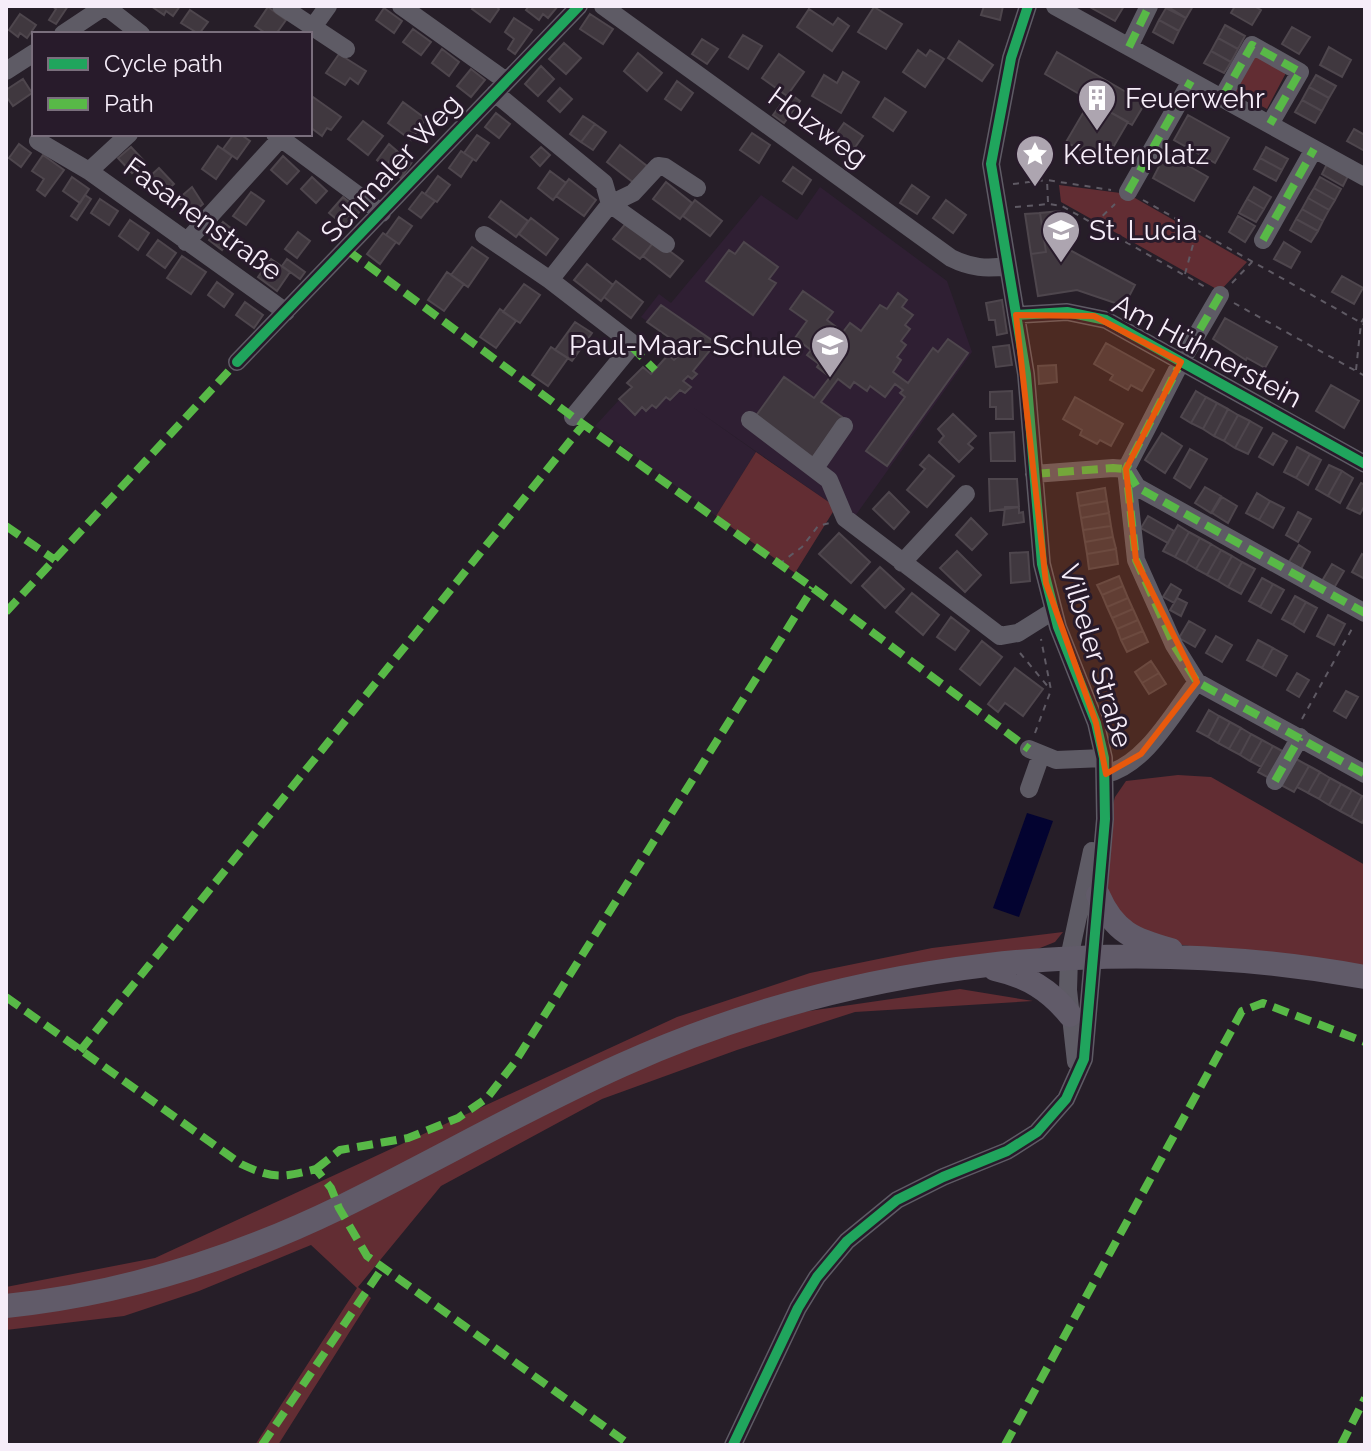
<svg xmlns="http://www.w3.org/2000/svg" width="1371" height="1451" font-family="Raleway,sans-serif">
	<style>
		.built { fill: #2f1f33 }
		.green { fill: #622d33 }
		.water { fill: #030330 }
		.building { fill: #40383f; stroke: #4e464d; stroke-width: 2 }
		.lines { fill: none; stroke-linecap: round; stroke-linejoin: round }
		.path { stroke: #5f5a64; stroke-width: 2; stroke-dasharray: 6 6; stroke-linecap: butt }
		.minor { stroke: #5e5b65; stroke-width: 18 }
		.major { stroke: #615b69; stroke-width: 24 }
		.quiet { stroke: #58b947; stroke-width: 8; stroke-dasharray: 16 8; stroke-linecap: butt }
		.cycleway-casing { stroke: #281b2b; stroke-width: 15 }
		.cycleway { stroke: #20a55d; stroke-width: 10 }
		.marked { fill: #e8590c; fill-opacity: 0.2; stroke: #e8590c; stroke-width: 6; stroke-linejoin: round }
		.labels { text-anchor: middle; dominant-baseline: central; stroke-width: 6; stroke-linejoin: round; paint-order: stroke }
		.poi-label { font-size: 28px; fill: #f6edf9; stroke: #281b2b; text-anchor: start }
		.street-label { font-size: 28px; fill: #f6edf9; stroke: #281b2b }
	</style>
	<rect width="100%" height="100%" fill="#261e28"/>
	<path class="built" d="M820,187L947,281L972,352L853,519L691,406L756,452L716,516L595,426L631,387L627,383L643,367L651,374L668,355L675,360L685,349L641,317L659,294L671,303L761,195L797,220Z"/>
	<path class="green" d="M1253,54L1287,71L1267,109L1232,90Z
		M1059,185L1128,194L1247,262L1220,291L1061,202Z
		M756,452L836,507L795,573L716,516Z
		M1178,775L1211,777L1365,865V969L1167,943L1124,929L1102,884L1109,818L1115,797L1126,781Z
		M1063,932L1055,942L1035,950L777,998L261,1237L193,1262L6,1301V1287L155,1258L677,1017L810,973L932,948Z
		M960,989L1033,1001L855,1012L737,1050L602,1099L441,1186L358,1287L371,1298L278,1445H255L357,1288L311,1245L199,1291L124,1316L6,1330V1314L189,1277L667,1053L802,1012Z"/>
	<path class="water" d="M1027,813L1053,821L1019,917L993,908Z"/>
	<path class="building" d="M52,6H68L56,24L49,20L56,9Z
		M151,6H180L173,16L166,11L164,15Z
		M474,6H496L499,9L490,22L472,9Z
		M529,6H558L548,18L543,14L539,20L526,10Z
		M984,6H1003L1000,20L981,15Z
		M1088,6H1124L1115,21Z
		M1167,6H1193L1186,18Z
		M1235,6H1254L1261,10L1252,25L1231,13Z
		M268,7L286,20L276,34H267L255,26Z
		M874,7L902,24L886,49L858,32Z
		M384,8L402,21L394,33L376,20Z
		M1166,8L1186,18L1179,31L1159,20Z
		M809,9L833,25L838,18L849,26L832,51L797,27Z
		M190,10L208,22L199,34L181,23Z
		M20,14L36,25L27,38L20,33L18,37L9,30Z
		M590,14L613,29L603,44L580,29Z
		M514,18L532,30L515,54L508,49L514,39L505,32Z
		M1159,20L1179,31L1173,43L1153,32Z
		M1225,25L1245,36L1238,49L1218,38Z
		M1292,27L1310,37L1299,54L1282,44Z
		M413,29L431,42L421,55L403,42Z
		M743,35L762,46L748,69L729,57Z
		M1218,38L1238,49L1231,62L1211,51Z
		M702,39L718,49L707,64L692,54Z
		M959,41L993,65L982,81L948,58Z
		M564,43L581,58L566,74L549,59Z
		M1329,47L1351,60L1342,77L1320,65Z
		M442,49L459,62L449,76L432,63Z
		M918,50L926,56L930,50L944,59L925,87L903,72Z
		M1211,51L1231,62L1224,73L1204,63Z
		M1057,52L1145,103L1132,125L1045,74Z
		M638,53L662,73L647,91L624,71Z
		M339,54L366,71L358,84L350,78L345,85L326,73Z
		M779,54L804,72L789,93L800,101L784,123L773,115L787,96L762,78Z
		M541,66L554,79L538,96L525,84Z
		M471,69L485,80L471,97L457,86Z
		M843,72L859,82L841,113L812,96L824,75L837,83Z
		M1316,75L1336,86L1329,98L1309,87Z
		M23,79L32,93L13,106L6,96V90Z
		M677,81L693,93L681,110L665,99Z
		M1309,87L1329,98L1322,111L1302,100Z
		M560,88L572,99L560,112L548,101Z
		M313,97L341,117L331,130L327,128L322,136L310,127V100Z
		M885,98L906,112L893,131L873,117Z
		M1302,100L1322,111L1315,123L1295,112Z
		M1090,101L1128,122L1104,163L1066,142Z
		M403,102L426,119L411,140L388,123Z
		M496,113L510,124L499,138L485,127Z
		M1188,115L1229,138L1215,163L1174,140Z
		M583,116L595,124L581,142L570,134Z
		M363,121L383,136L368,155L348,139Z
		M844,123L863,136L851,153L832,140Z
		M595,124L606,132L593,150L581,142Z
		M1354,129L1365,135V151L1347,141Z
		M752,133L770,145L759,163L740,150Z
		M234,134H240L250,141L237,159L223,149Z
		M477,135L489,143L476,161L464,153Z
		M19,144L31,153L21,167L9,158Z
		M389,144L397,151L385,167L377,160Z
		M620,145L647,166L634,183L607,162Z
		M218,146L232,156L216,179L202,169Z
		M131,147L145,162L132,173L118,158Z
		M541,147L550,155L540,166L531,157Z
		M1266,147L1288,159L1282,170L1260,158Z
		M397,151L412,162L401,178L385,167Z
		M461,151L473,159L461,177L449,168Z
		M1166,153L1208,177L1194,201L1153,178Z
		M43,155L64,170L45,196L37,190L44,179L32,171Z
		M283,156L299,171L287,184L271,170Z
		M1260,158L1282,170L1276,181L1254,169Z
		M1327,164L1348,176L1343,186L1322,174Z
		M793,167L811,180L802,194L783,181Z
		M159,168L174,184L162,195L147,179Z
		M550,171L566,183L553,200L538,188Z
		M438,176L450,185L437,202L425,194Z
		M72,177L89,189L80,203L63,191Z
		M312,177L327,191L316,203L301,189Z
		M1320,177L1341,189L1335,200L1314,188Z
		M569,179L596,200L584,216L556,196Z
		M666,182L692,203L680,219L653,199Z
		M912,185L929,197L917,214L900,203Z
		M192,187L203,204L190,215L177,200Z
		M1254,187L1271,197L1264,209L1247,199Z
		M1314,188L1335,200L1329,210L1308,198Z
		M251,192L264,201L246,225L233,216Z
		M422,192L435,201L421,218L409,209Z
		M85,195L91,199L77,220L71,216Z
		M343,197L360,211L346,227L329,213Z
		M1308,198L1329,210L1323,221L1302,209Z
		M100,199L118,211L109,225L91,213Z
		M1247,199L1264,209L1256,222L1239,213Z
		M695,200L722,221L710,236L683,216Z
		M946,200L966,215L953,233L933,218Z
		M501,201L528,221L516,237L489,217Z
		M1302,209L1323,221L1318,231L1296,219Z
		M1060,211L1066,248L1135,285L1124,306L1077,290L1038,296L1031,254L1046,252L1040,213Z
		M1040,213L1046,252L1031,254L1025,214Z
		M1238,216L1255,226L1245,242L1229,232Z
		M399,217L412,226L399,244L386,235Z
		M531,218L558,239L546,255L519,234Z
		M1296,219L1318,231L1311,242L1290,230Z
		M130,220L149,233L138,250L119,236Z
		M223,222L236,232L222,250L209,240Z
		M626,223L653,243L640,259L613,239Z
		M298,232L310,241L297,258L285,249Z
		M383,233L396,242L380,264L367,254Z
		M158,240L176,253L165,268L147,255Z
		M655,240L683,261L670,277L643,256Z
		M744,242L778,267L769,279L776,283L753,315L706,281L729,250L735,254Z
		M1284,242L1300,252L1291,268L1274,259Z
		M472,247L488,258L468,287L451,275Z
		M182,256L206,272L191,294L167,278Z
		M271,259L290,272L277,291L258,277Z
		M287,259L305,272L300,279L282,266Z
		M587,264L613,285L601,301L574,280Z
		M447,272L464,284L444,311L428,300Z
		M1342,276L1363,288L1354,304L1332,292Z
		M616,281L643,302L631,318L604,297Z
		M217,282L233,294L224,307L208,295Z
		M524,284L540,295L520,323L503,312Z
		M803,291L833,312L827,320L843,332L850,323L861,331L880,305L887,309L898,293L907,300L902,307L913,315L905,325L910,329L901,341L906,345L897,357L901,360L893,372L908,383L933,348L938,352L948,339L968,353L887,466L866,451L905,397L900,393L903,390L895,384L885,397L870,386L867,391L854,382L850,388L838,379L821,402L842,417L812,458L755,417L784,377L814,398L830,377L817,367L819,364L807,355L811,350L795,338L807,321L790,309Z
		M1002,300L1007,333L997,335L995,320H989L986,303Z
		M245,302L263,315L254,328L236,315Z
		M661,305L716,343L693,371L697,374L692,379L688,376L683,381L691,387L685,393L680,390L670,400L666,397L656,408L652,405L646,411L642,407L635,415L619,399L632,387L627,383L643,367L651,374L668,355L674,360L686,349L647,322Z
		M500,309L516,321L496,348L480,337Z
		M1225,318L1277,347L1265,368L1247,358L1246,360L1213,339Z
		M575,322L592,333L572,361L555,350Z
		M1106,343L1154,370L1142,391L1131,385L1128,390L1110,380L1113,375L1094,364Z
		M1009,345L1012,365L996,367L993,347Z
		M551,347L568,358L548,386L532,375Z
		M1056,365L1057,382L1039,384L1038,366Z
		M1331,385L1359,401L1344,428L1316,411Z
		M1012,391L1013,419H996V407H990V392Z
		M1196,391L1206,397L1191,423L1181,417Z
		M1075,397L1123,424L1111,446L1100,440L1097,444L1080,435L1082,430L1063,419Z
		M1206,397L1217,403L1203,429L1191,423Z
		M1217,403L1228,409L1214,436L1203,429Z
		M1228,409L1238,415L1224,441L1214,436Z
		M953,414L976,436L968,444L973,448L959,462L939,442L944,436L938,429Z
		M1238,415L1250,421L1235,448L1224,441Z
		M1250,421L1262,428L1248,454L1235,448Z
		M1014,432L1015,461H991L990,433Z
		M1162,433L1182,446L1165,473L1145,460Z
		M1273,433L1287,441L1273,465L1259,457Z
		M1297,447L1310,454L1296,478L1284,472Z
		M1190,449L1207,459L1190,488L1174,478Z
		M1310,454L1321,460L1308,485L1296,478Z
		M929,455L954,476L927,507L907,490L925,469L920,465Z
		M1329,465L1342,471L1328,496L1316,489Z
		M1342,471L1353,478L1340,503L1328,496Z
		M989,479H1017L1019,507L990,511Z
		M1361,483L1365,485V505L1360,514L1347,508Z
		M1205,487L1221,496L1211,513L1195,503Z
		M1105,488L1107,501L1079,506L1077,493Z
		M889,492L909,512L894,529L873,509Z
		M1257,493L1270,501L1259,520L1246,513Z
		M1222,497L1237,506L1228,523L1212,513Z
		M1107,501L1109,513L1081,518L1079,506Z
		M1270,501L1284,508L1273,528L1259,520Z
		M1005,507H1019V513L1023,512L1024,522L1003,525Z
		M1298,512L1311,519L1298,542L1286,535Z
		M1109,513L1111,526L1083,530L1081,518Z
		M1148,516L1174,531L1168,543L1141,528Z
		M971,518L987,534L972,550L956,535Z
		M1178,525L1189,532L1175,557L1163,551Z
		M1111,526L1113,537L1085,542L1083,530Z
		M1189,532L1200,538L1186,563L1175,557Z
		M839,533L870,562L851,583L819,554Z
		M1113,537L1116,549L1087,554L1085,542Z
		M1200,538L1211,544L1196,569L1186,563Z
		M1211,544L1221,550L1207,575L1196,569Z
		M1299,545L1310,552L1301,569L1289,562Z
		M1116,549L1118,564L1089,569L1087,554Z
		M1221,550L1232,556L1218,581L1207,575Z
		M957,551L981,575L965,592L940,568Z
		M1028,552L1030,581L1011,583L1010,553Z
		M1362,554L1365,556V579L1352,572Z
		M1232,556L1242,562L1228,587L1218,581Z
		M1242,562L1255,569L1241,594L1228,587Z
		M1332,564L1344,571L1334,588L1322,581Z
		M880,567L904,589L885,608L862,586Z
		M1119,576L1123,586L1102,595L1097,585Z
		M1262,578L1273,584L1260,607L1249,601Z
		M1171,584L1181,590L1174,603L1163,597Z
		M1273,584L1284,590L1271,613L1260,607Z
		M1123,586L1128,598L1107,607L1102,595Z
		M912,593L939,615L923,635L896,612Z
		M1295,596L1306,602L1293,625L1282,619Z
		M1128,598L1133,609L1112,618L1107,607Z
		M1177,598L1187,603L1181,616L1170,610Z
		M1306,602L1317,608L1304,632L1293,625Z
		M1133,609L1138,620L1117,629L1112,618Z
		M1328,615L1345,624L1334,645L1317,636Z
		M951,617L969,631L955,650L937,637Z
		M1138,620L1143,631L1121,640L1117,629Z
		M1189,621L1205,630L1195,647L1179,638Z
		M1143,631L1148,642L1127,652L1121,640Z
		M1216,636L1232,645L1222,662L1206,653Z
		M1258,640L1273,648L1262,668L1247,660Z
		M982,641L1002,657L980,685L960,669Z
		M1273,648L1287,656L1276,676L1262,668Z
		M1151,661L1159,673L1142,683L1135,672Z
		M1015,668L1043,689L1023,716L1005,703L998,712L988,704Z
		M1159,673L1166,684L1149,694L1142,683Z
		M1297,673L1309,680L1299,697L1287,690Z
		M1346,691L1358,697L1346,718L1334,711Z
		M1209,710L1219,716L1208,737L1197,731Z
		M1219,716L1230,722L1218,743L1208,737Z
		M1230,722L1241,728L1229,749L1218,743Z
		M1241,728L1251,734L1240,755L1229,749Z
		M1251,734L1262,740L1250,761L1240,755Z
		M1262,740L1273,746L1261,767L1250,761Z
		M1273,746L1286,753L1271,779L1258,772Z
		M1296,759L1309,766L1294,792L1281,785Z
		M1309,766L1320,772L1308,793L1297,787Z
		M1320,772L1330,778L1319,799L1308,793Z
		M1330,778L1341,784L1329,805L1319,799Z
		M1341,784L1352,790L1340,811L1329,805Z
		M1352,790L1362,796L1351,817L1340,811Z
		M1362,796L1365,797V817L1362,823L1351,817Z"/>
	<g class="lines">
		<path class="path" d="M1013,184L1046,180
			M1143,200L1365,325
			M1048,202L1047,180L1111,190
			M1015,207L1049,204L1062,206L1207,288
			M1094,224L1115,204
			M1185,274L1197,230
			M1232,283L1252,262
			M1234,303L1365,376
			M1356,370L1361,323L1365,316
			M779,564L802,547L818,526L830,523
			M1020,653L1050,689
			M1302,719L1353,627
			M1035,733L1051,690L1041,639"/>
		<path class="minor" d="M105,6L141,34
			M281,6L346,49
			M401,6L506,81
			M603,6L951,258C971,268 986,269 1008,266
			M1055,6L1365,177
			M313,27L328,6
			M63,34L105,6
			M1129,47L1149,6
			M6,71L34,53
			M495,93L604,183L610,204L550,280L633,344L573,417
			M1222,98L1252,45L1300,72L1270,124
			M275,134L382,213
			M38,141L89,171L286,312
			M89,171L129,134
			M1128,192L1191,81
			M610,204L633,193L658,166L665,167L697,188
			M610,204L666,244
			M484,235L550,280
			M1263,240L1314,149
			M186,242L281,138
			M1220,295L1181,362L1126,469L1136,560L1174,645L1197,682L1365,774
			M1016,315L1067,312L1106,320L1365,464
			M237,362L579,6
			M750,420L829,480L845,518L1000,636L1018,633L1053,611
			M815,468L844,426
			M1034,474L1113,468L1126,469L1137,487L1365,613
			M902,563L966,494
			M1029,749L1056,760L1104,758
			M1106,774C1145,765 1173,713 1197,682
			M1275,781L1300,737
			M1029,789L1041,755
			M1076,1062L1068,990L1069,958L1092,851
			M733,1445L798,1308L817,1277L847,1241L897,1200L943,1177L1007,1151L1037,1132L1066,1099L1084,1059L1105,819L1104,758L1096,723L1058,627L1042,564L1026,374L991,164L1011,58L1028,6"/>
		<path class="major" d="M1098,895C1114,932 1134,940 1171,950
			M995,969C1027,976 1050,990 1070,1015
			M6,1306C123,1294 236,1258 341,1207C435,1161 526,1108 622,1065C853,961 1116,932 1365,977"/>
		<path class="quiet" d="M1129,47L1149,6
			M1222,98L1252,45L1300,72L1270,124
			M1128,192L1191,81
			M1263,240L1314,149
			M347,250L573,417L813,588L1029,749
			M1220,295L1181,362L1126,469L1136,560L1174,645L1197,682L1365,774
			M631,346L655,370
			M1034,474L1113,468L1126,469L1137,487L1365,613
			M6,526L55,560
			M6,612L237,362
			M1275,781L1300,737
			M6,997L241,1164C273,1179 281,1178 316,1169L331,1188L339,1208L367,1256L630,1445
			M80,1051L583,425
			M316,1169L340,1150L408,1138L458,1118L487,1098L515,1062L813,588
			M262,1445L383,1267
			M1005,1445L1242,1011L1263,1003L1365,1042
			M1341,1445L1365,1398"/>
		<g class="cycleway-casing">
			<path id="cycleway" d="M1016,315L1067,312L1106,320L1365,464
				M237,362L579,6
				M733,1445L798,1308L817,1277L847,1241L897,1200L943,1177L1007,1151L1037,1132L1066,1099L1084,1059L1105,819L1104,758L1096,723L1058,627L1042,564L1026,374L991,164L1011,58L1028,6"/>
		</g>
		<use href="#cycleway" class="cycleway"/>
	</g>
	<path class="marked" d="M1016,315L1094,316L1181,362L1126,469L1136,560L1197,682L1141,754L1106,774L1096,723L1046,583Z"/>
	<defs>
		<g id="building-pin" transform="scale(2)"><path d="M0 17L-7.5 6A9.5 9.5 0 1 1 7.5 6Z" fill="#ada5b0" stroke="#281b2b"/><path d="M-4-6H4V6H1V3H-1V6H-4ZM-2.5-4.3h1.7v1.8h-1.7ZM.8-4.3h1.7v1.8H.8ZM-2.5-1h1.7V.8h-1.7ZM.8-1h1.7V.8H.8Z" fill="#fff"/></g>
		<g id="sight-pin" transform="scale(2)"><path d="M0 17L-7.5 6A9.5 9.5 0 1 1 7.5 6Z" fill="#ada5b0" stroke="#281b2b"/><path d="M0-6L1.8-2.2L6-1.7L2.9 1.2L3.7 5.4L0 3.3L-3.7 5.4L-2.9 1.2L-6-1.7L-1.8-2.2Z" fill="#fff"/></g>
		<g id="school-pin" transform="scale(2)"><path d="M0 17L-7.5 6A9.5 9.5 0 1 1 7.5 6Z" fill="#ada5b0" stroke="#281b2b"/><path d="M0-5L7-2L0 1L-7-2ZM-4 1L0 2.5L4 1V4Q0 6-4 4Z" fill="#fff"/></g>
	</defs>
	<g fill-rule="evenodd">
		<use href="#building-pin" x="1097" y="98"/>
		<use href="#sight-pin" x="1035" y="154"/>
		<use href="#school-pin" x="1061" y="230"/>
		<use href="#school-pin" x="830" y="345"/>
	</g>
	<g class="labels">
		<g class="poi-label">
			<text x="1125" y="98">Feuerwehr</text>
			<text x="1063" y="154">Keltenplatz</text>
			<text x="1089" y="230">St. Lucia</text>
			<text x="802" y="345" text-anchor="end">Paul-Maar-Schule</text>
		</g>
		<g class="street-label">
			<text transform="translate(818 127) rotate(36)">Holzweg</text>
			<text transform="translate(391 168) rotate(-47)">Schmaler Weg</text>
			<text transform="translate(203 219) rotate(36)">Fasanenstraße</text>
			<text transform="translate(1207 351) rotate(28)">Am Hühnerstein</text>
			<text transform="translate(1096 656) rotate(73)">Vilbeler Straße</text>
		</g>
	</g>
	<rect width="1371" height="1451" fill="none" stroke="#f6edf9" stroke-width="16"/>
	<rect x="32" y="32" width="280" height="104" fill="#281b2b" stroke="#7a6f7d" stroke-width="2"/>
	<rect x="48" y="58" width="40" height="12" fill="#20a55d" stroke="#7a6f7d" stroke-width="2"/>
	<text x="104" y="72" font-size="24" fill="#f6edf9">Cycle path</text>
	<rect x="48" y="98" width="40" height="12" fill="#58b947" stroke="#7a6f7d" stroke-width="2"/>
	<text x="104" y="112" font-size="24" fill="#f6edf9">Path</text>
</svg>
